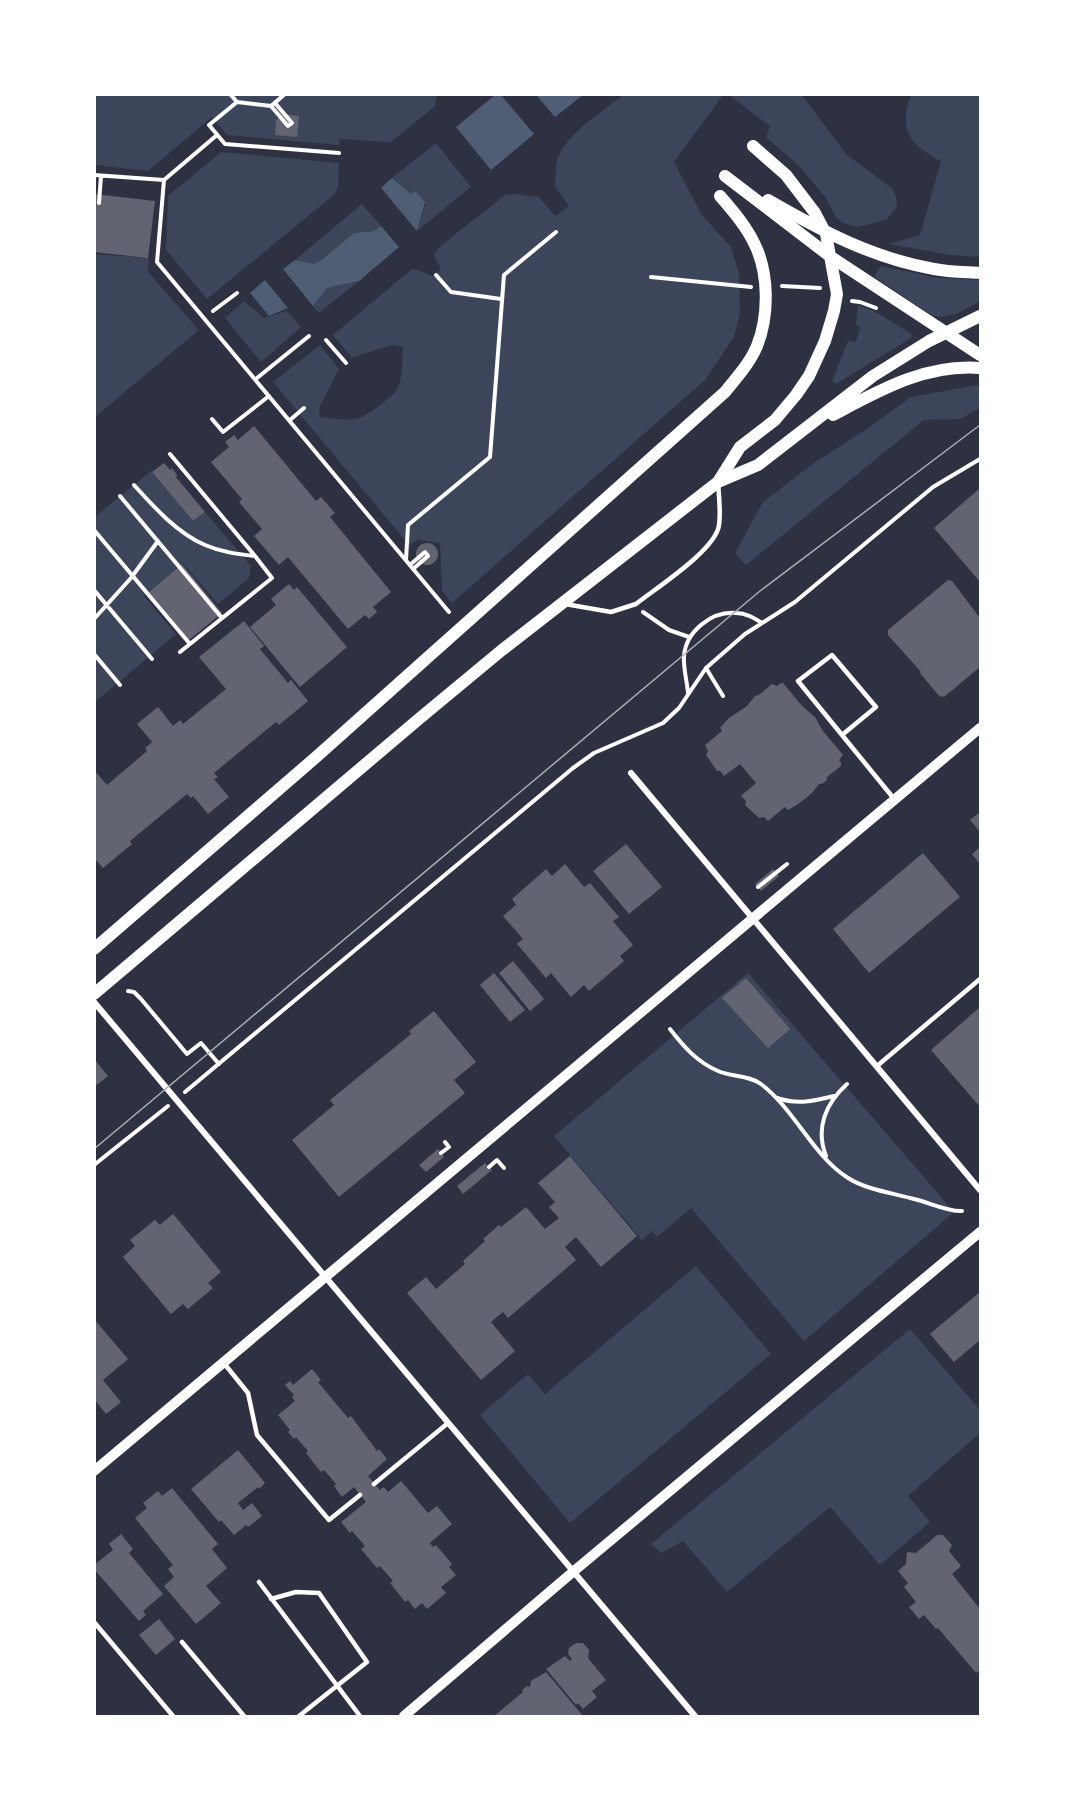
<svg xmlns="http://www.w3.org/2000/svg" width="1075" height="1811" font-family="'Noto Serif',serif">
	<style>
		.green { fill: #3c4559 }
		.water { fill: #4f5d75 }
		.building { fill: #626471 }
		.lines { fill: none; stroke-linecap: round; stroke-linejoin: round }
		.path { stroke: #fff; stroke-width: 4 }
		.service { stroke: #fff; stroke-width: 4.5 }
		.minor { stroke: #fff; stroke-width: 6 }
		.tertiary { stroke: #fff; stroke-width: 10 }
		.secondary { stroke: #fff; stroke-width: 12 }
		.tram { stroke: #abadb3; stroke-width: 1.5 }
	</style>
	<rect width="100%" height="100%" fill="#2d3142"/>
	<path class="green" d="M437,94L435,106L391,142H388L340,139L339,145L227,135L212,117L148,171L95,165L94,95Z
		M623,95H723L674,162L702,215L731,247L739,273L740,313L734,337L705,380L452,603L442,590L440,543L418,540L409,545L273,382L320,345L339,369L320,406L319,417C352,420 356,425 384,402C390,397 397,392 399,385C403,373 402,359 403,347L392,345L352,358L333,335L412,269C421,269 425,274 433,276L441,270L434,255L438,248L505,195L516,194L539,197L555,216L569,206L555,186C556,177 555,166 558,157C567,134 604,110 623,95Z
		M729,95H802L847,155L893,189L896,197L897,207L886,220L857,227L843,223L836,217L825,197L799,166L766,137L770,126Z
		M911,95H980V257L950,255L889,244L920,235L941,161C910,145 898,131 911,95Z
		M436,143L471,187L417,231L425,205L392,178Z
		M221,152L339,163L338,187L335,194L207,299L166,250L168,196Z
		M362,204L381,226L374,231L354,233L320,261L314,264L295,260Z
		M95,254L149,258L148,272L199,330L95,417Z
		M881,266L938,278L980,280V301C964,310 951,319 933,316L874,277Z
		M359,281L319,313L313,306L327,288Z
		M244,301L264,318L287,311L301,327L261,362L225,318Z
		M858,305L874,311L912,334L911,338L836,384L832,381L848,341L856,342L860,327L856,325Z
		M978,385L980,388V408L960,419L924,420L746,565L735,553L763,502L814,463L868,428L911,397Z
		M151,471L193,521L205,512L251,566L249,578L218,604L183,563L144,596L176,634L95,702V517Z
		M748,973L954,1212L804,1341L691,1208L657,1237L652,1231L642,1240L554,1136Z
		M696,1266L771,1354L570,1523L480,1415L528,1374L545,1394Z
		M910,1329L980,1410V1433L908,1496L930,1522L880,1565L830,1507L727,1592L683,1541L661,1553L651,1544Z"/>
	<path class="water" d="M495,95H501L534,134L491,170L456,127Z
		M536,95H583L555,117Z
		M392,178L411,194L415,191L425,202L417,231L381,188Z
		M381,226L399,247L359,281L327,288L313,306L283,269L295,260L314,264L320,261L354,233L374,231Z
		M265,280L288,308L269,316L250,293Z"/>
	<path class="building" d="M284,114L299,116L297,137L275,135L276,120Z
		M94,194L155,201L148,258L94,252Z
		M254,426L316,501L321,497L335,513L330,517L391,592L373,607L377,612L369,619L365,615L348,629L288,557L279,565L254,536L262,529L239,502L242,499L211,462L229,447L225,442L234,435L238,440Z
		M164,463L170,470L172,468L177,475L176,477L205,512L193,521L152,472Z
		M980,488V582L934,528Z
		M416 554a11 11 0 1 1 22 0a11 11 0 1 1-22 0Z
		M182,564L222,613L189,640L149,592Z
		M948,580L952,581L980,618V667L944,697L939,696L920,673L921,672L888,635V630Z
		M289,584L294,590L297,587L347,647L300,687L250,627L276,605L271,599Z
		M244,621L264,646L260,649L288,683L291,680L308,701L279,725L276,722L214,773L218,777L214,779L229,797L208,814L193,796L191,798L187,794L130,841L132,844L103,868L94,858V770L107,785L147,751L145,748L152,742L137,724L158,707L173,726L180,720L183,724L226,689L199,657Z
		M781,683H783L802,706L815,717L823,731L843,755L839,760L841,763V766L827,777V780L822,784H819L812,793L797,805L788,810L785,807L768,821L764,817L759,818L745,805L746,801L741,796L756,783L740,764L724,776L720,771H717L706,755L708,751L705,745L722,731L720,728L729,718L747,706L755,696L759,695L772,684L777,686Z
		M980,812V832L970,820Z
		M626,844L662,887L629,914L593,871Z
		M980,847V864L972,854Z
		M923,853L960,897L869,973L833,929Z
		M565,864L584,887L590,883L619,917L613,921L633,945L620,956L624,961L589,991L584,985L571,997L551,973L546,978L517,944L523,939L503,916L516,905L512,899L546,869L552,876Z
		M773,869L779,876L761,891L755,884Z
		M513,961L544,999L530,1011L499,973Z
		M494,973L525,1010L510,1022L480,985Z
		M746,978L790,1029L768,1048L722,998Z
		M980,1007V1107L931,1050Z
		M434,1011L476,1062L454,1080L465,1093L339,1197L292,1140L334,1105L330,1100L411,1034L409,1031Z
		M94,1059L108,1076L94,1087Z
		M438,1149L444,1157L426,1172L419,1165Z
		M570,1156L637,1236L601,1267L576,1237L565,1247L576,1260L508,1318L503,1312L491,1322L515,1351L481,1380L407,1293L426,1277L436,1289L465,1264L463,1261L485,1241L483,1239L499,1225L501,1227L526,1207L545,1229L559,1218L549,1207L555,1202L538,1183Z
		M485,1163L492,1170L463,1194L457,1186Z
		M173,1214L221,1272L208,1283L213,1288L188,1309L183,1304L171,1314L123,1257L135,1246L130,1240L155,1220L160,1225Z
		M980,1292V1340L954,1362L930,1334Z
		M94,1319L128,1359L103,1380L121,1402L106,1414L94,1399Z
		M312,1369L321,1380L318,1382L348,1418L351,1416L377,1451L379,1449L387,1459L368,1476L380,1490L384,1487L388,1492L401,1481L428,1513L437,1506L452,1524L430,1543L433,1547L436,1545L452,1564L449,1567L456,1575L441,1587L446,1593L427,1609L422,1603L415,1609L408,1600L405,1602L390,1583L393,1581L380,1566L377,1568L361,1549L365,1546L352,1531L350,1533L341,1522L366,1502L354,1487L342,1497L334,1486L336,1484L324,1470L321,1472L306,1453L308,1451L296,1437L294,1439L288,1432L290,1430L278,1415L295,1401L292,1397L294,1395L285,1385L290,1381L293,1385Z
		M238,1450L265,1483L259,1489L258,1487L238,1503L243,1510L252,1503L262,1516L248,1527L246,1525L234,1535L221,1520L219,1522L191,1489Z
		M172,1488L218,1544L212,1549L227,1568L206,1586L221,1603L196,1624L164,1586L174,1577L168,1569L173,1565L135,1518L147,1508L143,1503L158,1491L162,1496Z
		M121,1534L133,1549L129,1553L163,1594L143,1611L146,1615L139,1621L94,1569V1565L113,1550L109,1544Z
		M937,1535H943L952,1545L949,1551L961,1566L952,1574L980,1609V1670L976,1673L938,1628L936,1629L924,1615L919,1619L909,1607L916,1602L904,1587L908,1583L898,1571L906,1564L907,1552L916,1553Z
		M159,1619L175,1639L156,1655L139,1635Z
		M576,1643H583L589,1650L588,1658L606,1680L592,1691L597,1697L583,1709L578,1703L576,1705L546,1669L565,1656L570,1661L572,1659L568,1654L569,1648Z
		M546,1672L583,1716H494L523,1692L522,1690L527,1686L530,1687L531,1681Z"/>
	<g class="lines">
		<path class="path" d="M230,94L237,102L271,106L285,94
			M237,102L209,125L225,144L339,153
			M271,106L288,126L292,123L275,103
			M94,175L164,180L217,135
			M164,180L157,262L449,612
			M99,203L101,176
			M436,275L451,292L501,299
			M651,277L751,287
			M782,286L820,288
			M852,301L860,302L876,308
			M213,311L237,293
			M326,340L346,363
			M257,378L309,336
			M212,419L223,432L269,396
			M290,420L304,408
			M134,485C153,506 177,533 205,545C221,552 237,554 255,556L170,454
			M120,496L222,618
			M94,530L190,644
			M406,560L408,525L490,457L504,275L556,232
			M411,564L425,552L428,556L413,569
			M94,590L152,659
			M643,612L669,630L689,637
			M94,619L131,578L158,541
			M180,652L272,578L255,556
			M94,654L120,685
			M706,668L723,696
			M688,693C687,681 683,667 684,656C686,631 712,611 736,613C746,613 754,618 762,623
			M758,887L787,864
			M128,991L134,992L141,999L187,1054L201,1043L219,1064
			M670,1029C684,1047 697,1062 718,1071C731,1077 749,1075 761,1084C795,1110 813,1156 848,1178C867,1190 893,1193 914,1199C928,1202 948,1212 962,1211
			M185,1092L573,768L594,753L663,723L679,708L706,668L745,634L795,602L933,487L980,459
			M777,1098C798,1105 814,1101 834,1096
			M441,1153L449,1147L445,1142
			M826,1156C815,1128 826,1103 847,1084
			M94,1165L168,1106
			M489,1167L497,1160L504,1168"/>
		<path class="service" d="M565,604L611,612L636,604C656,588 716,550 719,525C721,512 719,497 718,483
			M842,735L798,681L832,655L876,707L842,735L895,800
			M877,1066L980,979
			M223,1362L248,1393L257,1435L329,1520L360,1495
			M374,1484L448,1423
			M259,1582L360,1716
			M271,1599L296,1592L319,1593L367,1662L299,1716
			M94,1622L173,1716
			M182,1642L244,1716"/>
		<path class="minor" d="M631,773L980,1190
			M94,1002L695,1716"/>
		<path class="tertiary" d="M94,1471L980,728
			M404,1716L574,1571L980,1232"/>
		<path class="secondary" d="M725,176L831,257L980,355
			M768,200C822,231 872,258 934,269C949,272 965,272 980,273
			M833,415C880,390 925,364 980,368
			M718,482L740,447L775,420L796,395L809,376L825,341L834,311L837,294L826,234L815,213L786,175L753,146
			M94,949L315,758L725,392C737,377 750,363 757,346C769,316 769,274 755,245C747,227 733,211 720,196
			M94,994L420,718L502,650L718,482L758,465L873,376L929,341L980,316"/>
		<path class="tram" d="M94,1149L760,591L980,425"/>
	</g>
	<rect width="1075" height="1811" fill="none" stroke="#ffffff" stroke-width="192"/>
</svg>
